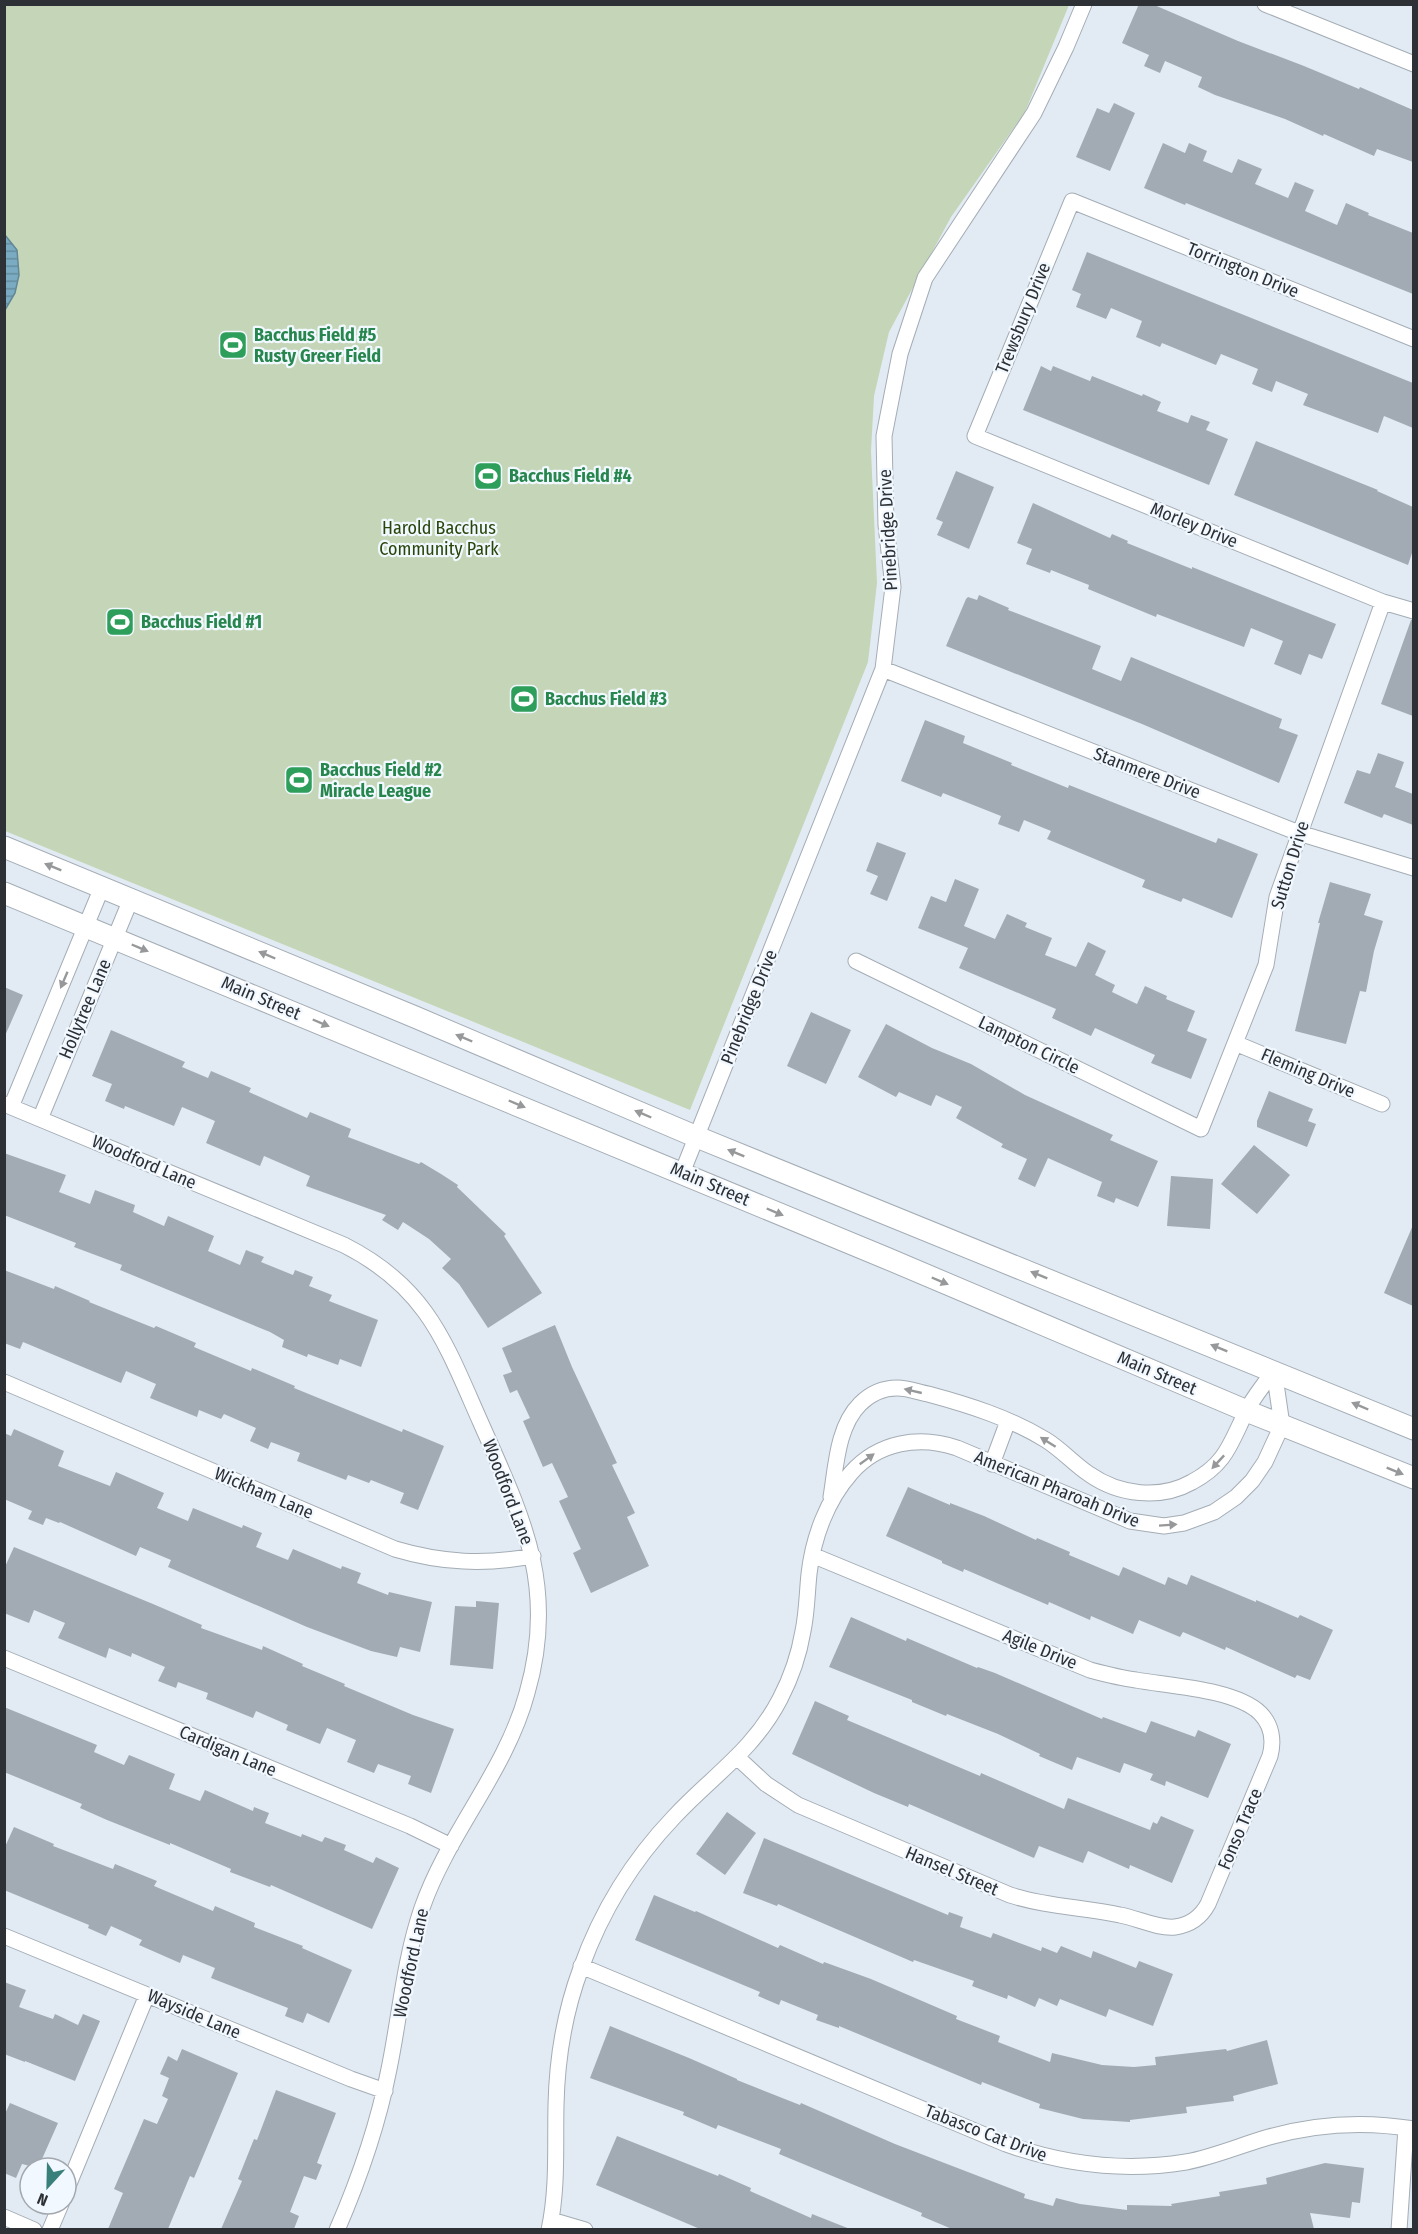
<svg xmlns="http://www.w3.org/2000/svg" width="1418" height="2234" font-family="'Fira Sans Condensed',sans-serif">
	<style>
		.green { fill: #c4d6b7 }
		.water { fill: url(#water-rules); stroke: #638697; stroke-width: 1.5 }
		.building { fill: #a2abb3 }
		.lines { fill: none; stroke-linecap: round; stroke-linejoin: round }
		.minor-casing { stroke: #a4adb5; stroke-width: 17 }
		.secondary-casing { stroke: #a4adb5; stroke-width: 23 }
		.minor { stroke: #fff; stroke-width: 15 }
		.secondary { stroke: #fff; stroke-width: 21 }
		.oneway { fill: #96989a }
		.labels { text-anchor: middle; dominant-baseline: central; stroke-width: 4.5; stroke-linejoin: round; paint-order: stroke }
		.street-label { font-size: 18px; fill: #2d3034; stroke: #f1f8ff }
		.leisure-label { font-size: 18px; font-weight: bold; fill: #27864d; stroke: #f1f8ff; text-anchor: start }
		.park-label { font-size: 18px; fill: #294609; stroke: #f1f8ff }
	</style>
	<defs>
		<pattern id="water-rules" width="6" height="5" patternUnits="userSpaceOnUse" patternTransform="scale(1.5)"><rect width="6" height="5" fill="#7aabc2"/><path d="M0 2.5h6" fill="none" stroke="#648c9e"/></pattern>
	</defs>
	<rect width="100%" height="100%" fill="#e2ebf3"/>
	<path class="green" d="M4,5H1069L1025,112L951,217L889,332L874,396L871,451L877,583L868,662L690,1110L5,831Z"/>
	<path class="water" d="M5,235L17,250L19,275L15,293L5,310Z"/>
	<path class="building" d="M1139,4H1152L1238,41L1304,66L1359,89L1360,87L1413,110V162L1377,149L1374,156L1324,134L1323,136L1285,119L1215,95L1198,87L1202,77L1165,61L1160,73L1144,66L1149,55L1122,43Z
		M1114,103L1135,113L1110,171L1076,157L1097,108L1109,113Z
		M1163,143L1185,153L1189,143L1207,151L1203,161L1232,173L1238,159L1262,169L1255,184L1288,198L1295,182L1314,190L1305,211L1337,225L1346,203L1369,213L1368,215L1413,233V294L1186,203L1185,205L1144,188Z
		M1087,252L1413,383V428L1384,416L1378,433L1303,405L1308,394L1276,381L1272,392L1252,384L1258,369L1221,354L1216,365L1162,343L1160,347L1136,337L1142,321L1111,308L1106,319L1076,307L1081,294L1072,290Z
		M1041,366L1051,371L1053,366L1090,381L1092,376L1142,396L1143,394L1161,402L1157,411L1188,423L1191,415L1210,422L1206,430L1228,439L1209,485L1023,410Z
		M1256,441L1378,490L1377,491L1413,507V550L1408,565L1234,495Z
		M956,471L994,487L969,549L937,535L943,522L936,519Z
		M1033,503L1110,538L1112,534L1128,541L1127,543L1192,569V567L1336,624L1322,659L1309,654L1301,675L1274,664L1283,641L1251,628L1244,647L1157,614L1156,617L1088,589L1089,585L1051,570L1050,573L1026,564L1032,549L1017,543Z
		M979,595L1009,608L1008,610L1101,646L1092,669L1121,681L1131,657L1282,719L1279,728L1298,735L1279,783L1142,724L946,646L966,599L968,597L977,600Z
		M1411,620H1413V716L1381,704Z
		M925,720L965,736L963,743L1012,763L1011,765L1068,788L1069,785L1216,843L1218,838L1258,854L1232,918L1183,898L1181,902L1142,887L1145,880L1047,839L1051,831L1024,820L1019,832L998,824L1001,816L943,793L941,797L901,781Z
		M1378,753L1404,762L1395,787L1413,794V825L1384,814L1382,818L1344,803L1357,770L1370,774Z
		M877,842L906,853L887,901L870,894L878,876L866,871Z
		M955,879L979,889L964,926L995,939L1007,914L1027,923L1025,927L1052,938L1045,955L1076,967L1088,942L1106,951L1095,975L1115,985L1112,992L1137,1004L1145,986L1167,996L1166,999L1195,1011L1187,1031L1207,1039L1191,1079L1151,1063L1155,1055L1095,1028L1091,1036L1052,1018L1056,1009L959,968L968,948L918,928L931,896L946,902Z
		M1330,882L1371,894L1364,915L1383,921L1374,951L1366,992L1360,991L1346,1044L1295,1031L1320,923H1318Z
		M4,987L23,995L4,1038Z
		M811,1012L851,1030L826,1084L787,1066Z
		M886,1024L932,1048L971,1064L1025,1095L1113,1135L1110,1140L1158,1161L1138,1207L1116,1198L1114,1203L1097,1196L1102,1182L1048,1158L1035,1187L1018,1179L1027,1159L1001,1147L1003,1144L956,1118L962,1107L936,1095L931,1106L899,1092L896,1097L858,1077Z
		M111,1030L185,1062L182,1067L208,1078L211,1071L251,1088L249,1092L307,1118L310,1112L351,1129L348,1137L419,1164L421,1162L441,1174L458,1185L457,1187L506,1234L504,1236L542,1293L488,1328L459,1284L442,1268L451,1259L429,1239L403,1222L398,1230L382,1220L386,1215L306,1186L310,1176L264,1156L260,1166L206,1143L215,1121L182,1107L174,1126L125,1106L124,1109L105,1101L112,1084L92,1076Z
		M1269,1091L1313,1109L1308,1121L1316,1124L1307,1147L1257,1127V1121Z
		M1254,1145L1290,1175L1257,1214L1221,1184Z
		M4,1153L66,1175L59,1192L90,1204L95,1190L135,1205L133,1212L164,1226L168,1216L214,1236L208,1251L240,1265L246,1250L264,1257L261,1262L293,1275L295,1270L313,1277L309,1286L332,1295L329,1301L378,1320L361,1367L340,1359L338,1365L308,1354L307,1357L282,1347L284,1340L270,1332L120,1270L122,1265L74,1247L76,1243L4,1215Z
		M1171,1176L1213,1179L1210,1229L1167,1226Z
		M1413,1225V1306L1384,1293Z
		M4,1270L54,1289L55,1286L90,1301L89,1302L154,1328L156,1326L196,1343L194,1347L251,1371L252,1368L295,1386L294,1388L402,1432L403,1429L444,1446L418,1510L400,1503L404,1493L371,1480L369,1483L348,1475L346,1480L297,1461L300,1453L271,1442L268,1449L250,1441L256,1428L224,1414L221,1419L199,1410L197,1417L150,1398L156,1384L126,1371L121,1383L23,1342L20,1349L4,1343Z
		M555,1325L572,1367L617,1463L612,1465L635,1513L627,1517L649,1566L591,1593L573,1553L581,1549L559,1501L568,1497L552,1463L543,1467L523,1421L530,1418L517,1390L510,1393L503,1375L512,1372L502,1348Z
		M14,1429L64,1451L58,1466L110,1486L116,1472L164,1493L157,1508L188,1521L193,1508L242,1528L243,1525L262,1533L256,1547L288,1560L293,1549L341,1569L342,1566L361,1573L357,1583L388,1595L389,1592L432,1602L420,1652L400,1647L397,1657L371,1651L307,1627L168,1567L171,1560L140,1547L136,1556L60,1522L59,1523L46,1518L43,1525L28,1519L32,1511L4,1499V1433L11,1436Z
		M908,1487L950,1505V1503L984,1516L1036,1540L1037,1538L1070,1552L1069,1555L1119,1576L1123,1567L1165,1585L1168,1577L1187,1585L1191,1575L1256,1602V1600L1298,1618L1300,1615L1333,1630L1310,1680L1297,1675L1295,1678L1226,1647L1225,1650L1183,1632L1180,1637L1139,1620L1133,1634L1091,1616L1090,1620L1049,1602L1048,1605L964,1569L963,1572L942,1563V1561L886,1536Z
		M14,1547L153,1604L202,1625L201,1628L262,1650L263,1646L303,1664L302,1666L345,1684L344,1686L413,1715L454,1729L431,1793L408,1784L411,1776L378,1764L374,1773L347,1762L356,1740L327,1728L320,1744L286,1730L288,1725L256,1711L253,1718L206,1699L208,1693L178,1682L176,1688L158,1681L165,1667L132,1653L131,1657L109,1648L106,1658L58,1638L65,1623L34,1610L29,1623L4,1613V1569Z
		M476,1601L499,1603L493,1669L450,1665L455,1606L476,1607Z
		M851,1617L906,1641L907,1638L977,1668L978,1667L995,1673L1102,1719L1103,1717L1146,1733L1151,1721L1195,1737L1198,1730L1231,1744L1208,1798L1166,1781L1165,1786L1150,1780L1153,1774L1124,1763L1120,1773L1077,1757L1072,1770L1039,1756L1040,1754L998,1734L947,1714L946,1716L912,1702V1700L829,1667Z
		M815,1701L849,1716L847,1720L980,1776L981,1773L1064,1809L1068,1798L1150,1830L1153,1822L1157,1824L1161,1816L1194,1830L1172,1883L1130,1865L1129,1869L1088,1851L1083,1863L1039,1846L1034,1858L909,1804L908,1807L874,1793L792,1754Z
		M4,1707L97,1745L94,1752L124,1765L129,1755L175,1774L169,1789L200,1801L205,1790L253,1811L254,1807L269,1813L265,1823L301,1837L302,1834L322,1842L325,1837L346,1845L344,1850L373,1863L376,1857L399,1868L372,1929L271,1885L270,1887L230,1872L231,1869L170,1843V1845L107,1820L80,1808L82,1804L4,1772Z
		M727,1812L756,1833L725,1875L696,1854Z
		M14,1827L54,1844L53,1846L113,1869L115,1864L157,1881L154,1886L213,1911L215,1906L255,1923L254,1927L303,1946L302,1948L352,1970L329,2023L307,2013L303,2023L285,2016L288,2008L211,1978L215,1968L183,1955L180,1963L139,1945L142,1940L111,1926L106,1936L88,1928L89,1925L4,1890V1849Z
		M764,1838L948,1915L949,1912L963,1917L960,1927L991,1938L993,1933L1041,1951L1042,1947L1057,1953L1061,1946L1091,1958L1093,1951L1136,1968L1139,1961L1173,1974L1153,2026L1109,2009L1106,2017L1060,1999L1057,2006L1039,1998L1035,2007L1008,1995L1007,1999L972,1986L974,1981L914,1960L913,1962L778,1904L777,1906L743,1893Z
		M654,1895L695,1912L696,1911L778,1948L780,1945L823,1964L824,1962L871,1979L957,2016L956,2019L1000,2036L998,2042L1050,2062L1052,2053L1102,2065L1134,2067L1156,2065L1155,2057L1226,2049L1227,2051L1267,2040L1278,2084L1233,2096L1234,2101L1186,2107L1187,2113L1130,2120V2122L1083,2119L1039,2108L1040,2104L982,2082L981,2085L839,2026V2028L816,2020L818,2015L781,2000L779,2005L758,1996L760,1992L635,1940Z
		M4,1982L26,1990L19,2007L53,2019L55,2014L78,2025L83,2014L100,2021L75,2081L25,2061V2062L4,2054Z
		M610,2026L689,2058L737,2079V2080L800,2105L801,2103L895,2144L1025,2194L1024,2198L1053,2206L1056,2198L1080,2204L1127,2210V2205L1172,2206L1171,2204L1220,2196L1219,2192L1267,2184L1266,2178L1325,2163L1364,2168L1360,2203L1352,2202L1350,2218L1310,2213L1314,2229H952L921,2216L922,2213L779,2154L781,2149L718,2125L716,2129L683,2115L684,2112L590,2078Z
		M182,2049L238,2073L194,2178L190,2176L168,2229H108L123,2193L114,2189L144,2119L157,2124L168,2099L162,2096L169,2078L160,2074L168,2056L177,2061Z
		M276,2090L336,2113L317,2163L322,2165L316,2180L304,2176L290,2212L299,2216L294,2229H221L242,2181L238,2179L254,2139L257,2140Z
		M10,2103L58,2123L38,2168L22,2164L16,2178L4,2173V2116Z
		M617,2136L718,2176L719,2174L751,2188L750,2191L811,2218L812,2214L850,2229H700L596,2185Z"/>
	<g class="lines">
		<g class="minor-casing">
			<path id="minor" d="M1265,4L1414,64
				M1414,339L1072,201L975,436L1383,602L1414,611
				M883,669L1299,833L1414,868
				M856,961L1201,1129L1266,965L1277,897L1383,602
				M1235,1043L1382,1104
				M4,1104L344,1245C427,1287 445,1342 480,1421C522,1516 558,1586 527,1693C506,1771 448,1833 422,1908C404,1960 400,2016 389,2069C378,2125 360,2177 337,2230
				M11,1107L102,887
				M40,1119L131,899
				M682,1173L883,669L893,587L886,525L884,436L900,354L925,278L1034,113L1066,47L1084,4
				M4,1382L395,1549C442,1563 485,1565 533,1556
				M992,1464L1008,1421
				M831,1497C836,1467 837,1427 860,1404C870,1394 883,1388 897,1388C908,1388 918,1392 928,1394C969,1405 1010,1418 1046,1440C1062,1450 1074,1464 1089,1474C1119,1495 1160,1500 1192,1482C1226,1464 1230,1444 1246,1412C1253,1397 1265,1384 1274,1370
				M4,1658L410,1826L451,1846
				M738,1758L766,1784L798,1805L1010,1895C1048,1907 1082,1907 1120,1915C1137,1918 1158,1929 1175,1927C1190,1925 1201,1917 1208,1904L1270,1756C1274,1741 1272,1725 1260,1713C1235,1689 1169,1686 1136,1680C1120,1678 1105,1674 1090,1670L812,1555
				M4,1936L351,2079L385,2091
				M581,1966L1006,2144C1065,2165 1124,2172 1186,2162C1214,2157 1241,2145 1269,2137C1315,2124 1366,2121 1414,2129
				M66,2191L147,1995
				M4,2217L34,2230
				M551,2220L585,2230
				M50,2230L61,2204
				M549,2230C558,2188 555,2147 556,2105C557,2058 565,2011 581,1968C601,1912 633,1860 674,1817C712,1776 753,1751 780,1699C791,1678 799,1655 803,1631C807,1612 807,1593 809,1574C813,1538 827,1500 851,1473C878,1442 919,1435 957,1448L1130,1521L1164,1526L1184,1523L1214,1512L1236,1497L1252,1481L1265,1462L1282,1425L1274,1370
				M1399,2230L1406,2128"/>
		</g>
		<g class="secondary-casing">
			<path id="secondary" d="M4,847L415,1017L697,1137L1414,1429
				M4,893L886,1258L1254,1414L1414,1478"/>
		</g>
		<use href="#minor" class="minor"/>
		<use href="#secondary" class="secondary"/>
	</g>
	<defs><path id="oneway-solid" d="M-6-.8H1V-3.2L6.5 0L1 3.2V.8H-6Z" transform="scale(1.5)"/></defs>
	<g class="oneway">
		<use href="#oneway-solid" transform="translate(53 867) rotate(-158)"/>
		<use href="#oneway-solid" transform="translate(140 948) rotate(23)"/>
		<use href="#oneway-solid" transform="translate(267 955) rotate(-157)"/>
		<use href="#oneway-solid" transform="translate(64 980) rotate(113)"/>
		<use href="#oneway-solid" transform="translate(321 1023) rotate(23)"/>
		<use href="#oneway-solid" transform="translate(464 1038) rotate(-157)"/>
		<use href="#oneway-solid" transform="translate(517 1104) rotate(23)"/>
		<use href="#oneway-solid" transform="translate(643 1114) rotate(-157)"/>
		<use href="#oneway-solid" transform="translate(736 1153) rotate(-158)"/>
		<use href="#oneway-solid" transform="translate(775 1212) rotate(23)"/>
		<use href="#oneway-solid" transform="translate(1039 1275) rotate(-158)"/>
		<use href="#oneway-solid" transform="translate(940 1281) rotate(23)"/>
		<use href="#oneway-solid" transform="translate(1219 1348) rotate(-158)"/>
		<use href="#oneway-solid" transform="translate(913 1391) rotate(-167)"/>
		<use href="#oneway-solid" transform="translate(1360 1406) rotate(-157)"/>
		<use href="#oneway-solid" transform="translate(1048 1442) rotate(-148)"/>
		<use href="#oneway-solid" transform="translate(867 1459) rotate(-36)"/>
		<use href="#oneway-solid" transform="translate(1218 1462) rotate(133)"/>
		<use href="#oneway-solid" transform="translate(1395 1471) rotate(22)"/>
		<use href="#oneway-solid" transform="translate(1168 1525) rotate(-4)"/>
	</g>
	<defs>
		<g id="stadium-square" transform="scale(1.5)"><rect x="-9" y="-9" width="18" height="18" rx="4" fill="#2e9e5b" stroke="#f1f8ff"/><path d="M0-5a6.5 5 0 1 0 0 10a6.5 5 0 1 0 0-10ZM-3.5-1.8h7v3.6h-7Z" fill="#fff"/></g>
	</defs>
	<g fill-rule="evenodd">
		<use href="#stadium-square" x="233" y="345"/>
		<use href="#stadium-square" x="488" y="476"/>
		<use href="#stadium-square" x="120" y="622"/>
		<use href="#stadium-square" x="524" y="699"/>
		<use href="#stadium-square" x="299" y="780"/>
	</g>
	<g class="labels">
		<g class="street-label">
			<text transform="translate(1243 270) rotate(22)">Torrington Drive</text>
			<text transform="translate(1023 318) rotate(-68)">Trewsbury Drive</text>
			<text transform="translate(1194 525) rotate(22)">Morley Drive</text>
			<text transform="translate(888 530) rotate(-93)">Pinebridge Drive</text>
			<text transform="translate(1147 773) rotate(21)">Stanmere Drive</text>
			<text transform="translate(1290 865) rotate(-73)">Sutton Drive</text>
			<text transform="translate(261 998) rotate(23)">Main Street</text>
			<text transform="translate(749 1007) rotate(-68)">Pinebridge Drive</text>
			<text transform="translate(85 1009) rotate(-67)">Hollytree Lane</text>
			<text transform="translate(1029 1045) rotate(26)">Lampton Circle</text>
			<text transform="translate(1308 1073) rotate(23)">Fleming Drive</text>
			<text transform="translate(144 1162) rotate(23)">Woodford Lane</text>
			<text transform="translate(710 1184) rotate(23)">Main Street</text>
			<text transform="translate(1157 1373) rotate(23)">Main Street</text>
			<text transform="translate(1057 1489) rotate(22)">American Pharoah Drive</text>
			<text transform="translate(508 1492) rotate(69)">Woodford Lane</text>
			<text transform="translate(264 1493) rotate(23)">Wickham Lane</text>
			<text transform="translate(1040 1649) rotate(22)">Agile Drive</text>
			<text transform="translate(228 1751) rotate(23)">Cardigan Lane</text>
			<text transform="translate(1240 1829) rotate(-67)">Fonso Trace</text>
			<text transform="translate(952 1871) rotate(23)">Hansel Street</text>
			<text transform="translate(411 1963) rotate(-78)">Woodford Lane</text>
			<text transform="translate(194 2014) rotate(23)">Wayside Lane</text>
			<text transform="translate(986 2133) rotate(21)">Tabasco Cat Drive</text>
		</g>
		<g class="leisure-label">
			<text x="254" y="335">Bacchus Field #5<tspan x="254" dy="21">Rusty Greer Field</tspan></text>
			<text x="509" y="476">Bacchus Field #4</text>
			<text x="141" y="622">Bacchus Field #1</text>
			<text x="545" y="699">Bacchus Field #3</text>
			<text x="320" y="770">Bacchus Field #2<tspan x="320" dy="21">Miracle League</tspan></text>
		</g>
		<g class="park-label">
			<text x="439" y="528">Harold Bacchus<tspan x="439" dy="21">Community Park</tspan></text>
		</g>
	</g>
	<rect width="1418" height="2234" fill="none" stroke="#2d3034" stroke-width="12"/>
	<g transform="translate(48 2186) rotate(202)"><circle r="28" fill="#f1f8ff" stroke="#a3a8ae" stroke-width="1.5"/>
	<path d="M0-4.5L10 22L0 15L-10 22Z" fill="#39807a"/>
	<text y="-9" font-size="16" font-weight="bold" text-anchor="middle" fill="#2d3034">N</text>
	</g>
</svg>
